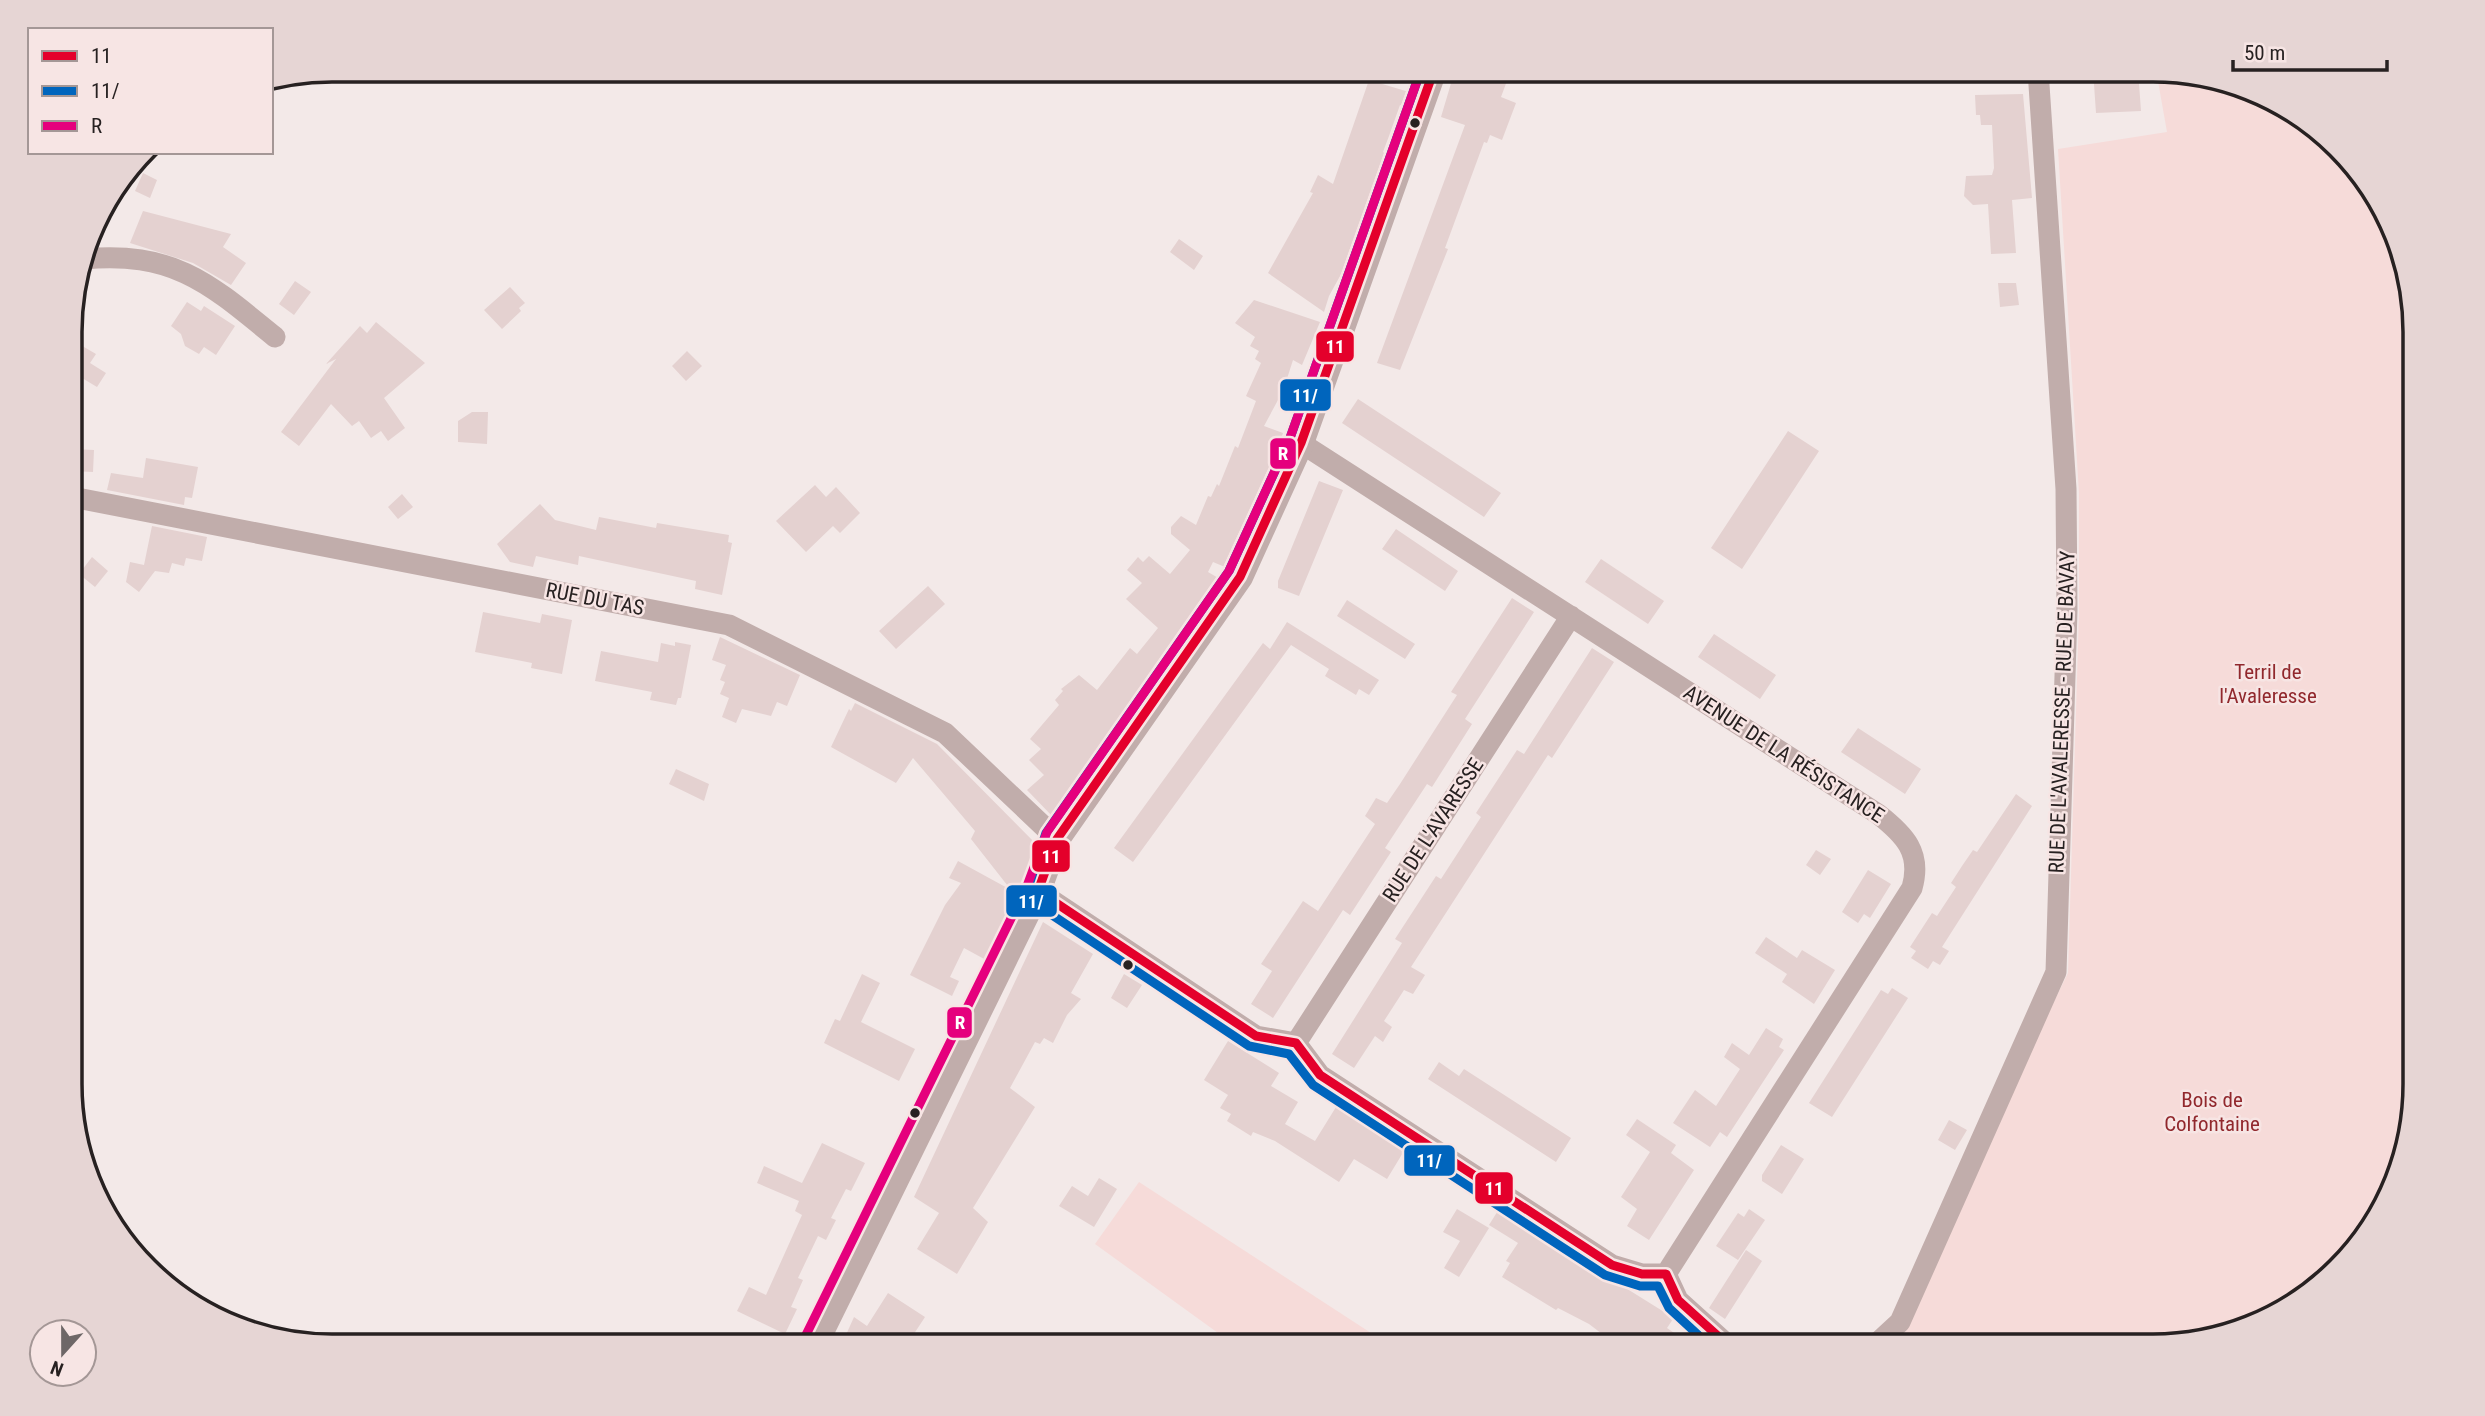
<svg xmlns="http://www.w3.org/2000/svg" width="2485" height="1416" font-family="'Roboto Condensed',sans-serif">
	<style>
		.green { fill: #f6dbd9 }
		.building { fill: #e4d1d0 }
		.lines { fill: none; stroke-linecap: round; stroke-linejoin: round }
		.minor { stroke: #c1adab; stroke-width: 21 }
		.tertiary { stroke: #c1adab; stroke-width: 26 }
		.bus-1-casing { stroke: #f7e5e4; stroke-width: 14 }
		.bus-2-casing { stroke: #f7e5e4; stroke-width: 14 }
		.bus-3-casing { stroke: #f7e5e4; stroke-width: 14 }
		.bus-1 { stroke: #e4002b; stroke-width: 9 }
		.bus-2 { stroke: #0065bd; stroke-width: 9 }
		.bus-3 { stroke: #e5007d; stroke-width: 9 }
		.bus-dot { fill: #272121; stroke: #f7e5e4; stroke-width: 2.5 }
		.labels { text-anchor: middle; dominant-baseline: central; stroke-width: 5; stroke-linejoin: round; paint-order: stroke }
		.street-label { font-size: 21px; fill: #272121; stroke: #f7e5e4 }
		.park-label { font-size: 21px; fill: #91282d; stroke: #f7e5e4 }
		.rim { fill: none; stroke: #272121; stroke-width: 3.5 }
		.line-badge { stroke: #f7e5e4; stroke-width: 2.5 }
		.badge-label { font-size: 19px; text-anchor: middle; font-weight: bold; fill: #fff }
	</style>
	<rect width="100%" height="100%" fill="#f3e9e8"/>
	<path class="green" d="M2156,70L2220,79L2283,105L2371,187L2401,249L2414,315V1100L2380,1214L2298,1302L2236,1332L2169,1345L1914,1346L1896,1322L2068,973L2079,613V493L2058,149L2167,132Z
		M1139,1182L1391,1346H1236L1095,1244Z"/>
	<path class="building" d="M1455,70H1511L1501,97L1516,103L1502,140L1490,135L1487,143L1484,142L1445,248L1448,249L1400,370L1377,363L1465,125L1441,117Z
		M2093,70H2138L2141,111L2096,113Z
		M1369,80L1409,92L1404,106L1400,105L1389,136L1383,152L1387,155L1350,258L1329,296L1324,312L1268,273L1313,193L1310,192L1318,175L1333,184Z
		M2023,94L2032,198L2012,200L2016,253L1991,254L1988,204L1973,205L1964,196L1966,176L1992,175L1994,168L1992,125H1981L1980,115H1976L1975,95Z
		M143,173L157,180L150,198L135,191Z
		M143,211L231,234L223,247L246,263L231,285L193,263L130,243Z
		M1179,239L1203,256L1194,270L1170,252Z
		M295,281L311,292L294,315L279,304Z
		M1998,283H2016L2019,305L2000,307Z
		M510,287L525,303L519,308L521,311L502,329L484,310Z
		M1254,300L1320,322L1302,365L1293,360L1284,388L1287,395L1278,400L1264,426L1283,433L1266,481L1225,567L1213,562L1208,572L1220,579L1053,817L1027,790L1044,775L1029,760L1041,749L1030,739L1059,705L1055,700L1063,691L1061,689L1079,675L1097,690L1130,648L1137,654L1158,628L1126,599L1142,583L1127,570L1138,557L1143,562L1149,556L1170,574L1190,550L1171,534V527L1181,516L1196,525L1208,496L1211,497L1217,484L1219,486L1235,446L1238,448L1256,401L1246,396L1261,363L1255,359L1259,351L1250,346L1255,337L1235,323Z
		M187,302L201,311L204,306L235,326L216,355L204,347L199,354L185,346L181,334L171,326Z
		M376,322L425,363L384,398L405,428L388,441L381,431L371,438L359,421L352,426L331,404L299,446L281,432L336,359L326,364L360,326L367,333Z
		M72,340L96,354L90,363L106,373L97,387L82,378L72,394Z
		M687,351L702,366L686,381L672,366Z
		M1358,399L1501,493L1484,517L1342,423Z
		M472,412H488L487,444L458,442V421Z
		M1788,431L1819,451L1742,569L1711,548Z
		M72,449L94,450L93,472L72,471Z
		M146,458L198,467L192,498L185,497L184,505L107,490L111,473L143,478Z
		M1319,481L1343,490L1299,596L1278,588V581Z
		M815,485L826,497L836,487L860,513L840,533L833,526L806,552L776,521Z
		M402,494L413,507L398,519L388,507Z
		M540,504L555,520L596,530L599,517L656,528L657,523L729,535L728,542L732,543L722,595L695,589L696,581L579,556L578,565L536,556L533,567L510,562L497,544Z
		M152,526L207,537L202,561L186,558L184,566L172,563L169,573L155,571L139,592L126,582L130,562L144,565Z
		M1396,529L1458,571L1445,591L1382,549Z
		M92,557L108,571L95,587L79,574Z
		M1601,559L1664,601L1648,624L1585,582Z
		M928,586L945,604L896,649L879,631Z
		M1512,598L1534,612L1465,719L1472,724L1432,787L1427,784L1385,848L1391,852L1350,915L1343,910L1273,1018L1251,1004L1272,971L1261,964L1303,901L1318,911L1375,824L1365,816L1376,798L1387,803L1400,784L1457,695L1451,692Z
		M1347,600L1415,644L1405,659L1337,616Z
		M483,612L540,623L542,614L572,620L562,674L531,668L532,663L475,652Z
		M1287,622L1379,680L1369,695L1359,689L1356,695L1325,676L1329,669L1291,645L1133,862L1114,848L1263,643L1270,649Z
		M1714,634L1776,675L1760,699L1698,657Z
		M720,637L800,675L787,706L777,702L771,716L742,709L736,723L722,717L729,698L720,694L725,682L720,680L726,665L712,660Z
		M675,642L691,645L681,698H678L676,705L650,700L652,692L595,681L601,651L658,662L661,643L675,646Z
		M1592,648L1614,662L1552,758L1548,755L1411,967L1425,975L1413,994L1404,990L1384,1021L1392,1027L1383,1042L1375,1036L1354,1068L1332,1054L1402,943L1395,939L1436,876L1441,879L1481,817L1476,813L1517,750L1524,754Z
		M855,703L937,744L1038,846L1024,884L986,960L964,948L950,977L959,981L952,996L910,975L945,905L961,883L949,878L958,861L1011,890L971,839L975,831L913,758L896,783L831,747L849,709L851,711Z
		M1858,728L1921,769L1905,794L1841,752Z
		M676,769L709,784L704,801L669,784Z
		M2016,794L2032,806L1942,947L1949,951L1940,965L1933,961L1928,969L1911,958L1916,951L1910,947L1932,913L1937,916L1956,887L1951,883L1962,866L1973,850L1977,852Z
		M1816,850L1831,859L1820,875L1806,865Z
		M1868,870L1891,884L1870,918L1864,914L1858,923L1842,912Z
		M1043,922L1093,954L1071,993L1081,999L1067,1015L1053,1043L1044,1038L1040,1044L1035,1042L1010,1088L1035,1107L973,1208L988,1222L957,1274L917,1249L939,1213L914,1197Z
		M1766,937L1797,958L1802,950L1835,970L1814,1004L1782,982L1787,974L1755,953Z
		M862,974L880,983L861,1022L915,1049L899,1081L824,1043L835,1019L840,1021Z
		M1124,974L1142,985L1127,1008L1111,998Z
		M1892,988L1908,998L1832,1117L1809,1103L1881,990L1888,994Z
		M1766,1028L1783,1039L1779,1047L1784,1050L1727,1137L1720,1132L1710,1147L1673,1123L1695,1090L1716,1106L1740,1069L1724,1057L1732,1043L1749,1055Z
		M1228,1041L1279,1073L1271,1086L1298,1102L1285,1124L1315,1141L1336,1107L1404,1151L1387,1179L1354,1159L1339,1182L1275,1141L1253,1132L1251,1136L1227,1121L1231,1114L1220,1108L1228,1095L1204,1080Z
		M1439,1062L1459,1076L1464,1069L1571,1138L1556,1162L1428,1079Z
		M1637,1119L1676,1145L1671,1153L1694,1170L1649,1240L1627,1226L1637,1209L1621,1197L1650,1152L1626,1135Z
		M1949,1120L1967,1130L1955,1150L1938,1140Z
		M822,1143L865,1163L851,1191L846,1189L831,1218L836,1220L826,1240L818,1236L798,1278L803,1280L791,1307L797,1309L785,1334L737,1311L749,1287L766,1295L802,1215L795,1211L799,1201L757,1183L764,1166L802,1183Z
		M1781,1145L1804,1159L1782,1194L1762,1181V1175Z
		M1099,1178L1117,1189L1094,1227L1059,1206L1072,1186L1088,1196Z
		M1457,1209L1489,1228L1459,1277L1444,1268L1460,1241L1443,1232Z
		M1499,1209L1661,1310L1673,1319L1667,1328L1693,1346H1618L1589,1324L1558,1308L1556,1310L1502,1277L1510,1263L1506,1261L1518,1243L1489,1225Z
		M1749,1209L1765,1220L1738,1260L1716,1246L1738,1213L1744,1217Z
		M1746,1250L1762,1261L1725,1319L1709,1308Z
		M888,1293L925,1317L906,1346H841L854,1317L867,1326Z"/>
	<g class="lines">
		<path class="minor" d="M84,259C174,251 209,283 275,337
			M1301,443L1878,814C1905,835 1922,853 1912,888L1666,1274
			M72,497L729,625L945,733L1057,839
			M1038,891L1256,1036L1296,1043L1320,1075L1612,1265L1642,1274H1666L1678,1300L1729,1346
			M1296,1043L1571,616
			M1874,1346L1900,1322L2056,972L2067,610L2066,489L2038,70"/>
		<path class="tertiary" d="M814,1346L1038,891L1057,839L1240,577L1301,443L1434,70"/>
		<g class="bus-1-casing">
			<path id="bus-1" d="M1434,70L1301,443L1240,577L1057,839L1038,891L1256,1036L1296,1043L1320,1075L1612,1265L1642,1274H1666L1678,1300L1729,1346"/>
		</g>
		<g class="bus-2-casing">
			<path id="bus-2" d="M1421,70L1290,438L1229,571L1046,833L1026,894L1031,901L1249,1046L1289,1054L1313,1085L1605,1275L1640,1286H1658L1669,1308L1710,1346"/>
		</g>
		<g class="bus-3-casing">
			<path id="bus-3" d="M803,1341L1027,886L1047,832L1229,571L1290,438L1421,70"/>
		</g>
		<use href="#bus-1" class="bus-1"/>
		<use href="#bus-2" class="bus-2"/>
		<use href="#bus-3" class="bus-3"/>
	</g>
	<g class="bus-dot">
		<circle cx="1415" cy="123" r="6"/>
		<circle cx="1128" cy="965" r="6"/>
		<circle cx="915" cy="1113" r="6"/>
	</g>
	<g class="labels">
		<g class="street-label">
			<text transform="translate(595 599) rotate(11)">RUE DU TAS</text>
			<text transform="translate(2062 712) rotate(-88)">RUE DE L'AVALERESSE - RUE DE BAVAY</text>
			<text transform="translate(1784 754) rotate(33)">AVENUE DE LA RÉSISTANCE</text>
			<text transform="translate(1433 830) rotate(-57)">RUE DE L'AVARESSE</text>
		</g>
		<g class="park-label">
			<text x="2268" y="672">Terril de<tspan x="2268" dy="24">l'Avaleresse</tspan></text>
			<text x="2212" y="1100">Bois de<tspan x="2212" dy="24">Colfontaine</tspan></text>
		</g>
	</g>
	<path d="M0 0H2485V1416H0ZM332 82H2153A250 250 0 0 1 2403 332V1084A250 250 0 0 1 2153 1334H332A250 250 0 0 1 82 1084V332A250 250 0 0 1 332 82Z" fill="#e6d5d4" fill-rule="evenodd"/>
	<path class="rim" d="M332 82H2153A250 250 0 0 1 2403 332V1084A250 250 0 0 1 2153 1334H332A250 250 0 0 1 82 1084V332A250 250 0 0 1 332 82Z"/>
	<g class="line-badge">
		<rect x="1315" y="330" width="40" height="33" rx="7" fill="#e4002b"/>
		<rect x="1279" y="378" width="53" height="34" rx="7" fill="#0065bd"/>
		<rect x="1269" y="437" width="28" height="33" rx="7" fill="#e5007d"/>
		<rect x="1031" y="839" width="40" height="34" rx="7" fill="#e4002b"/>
		<rect x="1005" y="884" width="53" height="34" rx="7" fill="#0065bd"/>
		<rect x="946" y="1006" width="27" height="33" rx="7" fill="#e5007d"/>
		<rect x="1403" y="1144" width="53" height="33" rx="7" fill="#0065bd"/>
		<rect x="1474" y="1171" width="40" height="34" rx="7" fill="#e4002b"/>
	</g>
	<g class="badge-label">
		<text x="1335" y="353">11</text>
		<text x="1305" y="402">11/</text>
		<text x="1283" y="460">R</text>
		<text x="1051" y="863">11</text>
		<text x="1031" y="908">11/</text>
		<text x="960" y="1029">R</text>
		<text x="1429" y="1167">11/</text>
		<text x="1494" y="1195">11</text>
	</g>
	<rect x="28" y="28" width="245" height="126" fill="#f7e5e4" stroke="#a49796" stroke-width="2"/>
	<rect x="42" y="51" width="35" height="10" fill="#e4002b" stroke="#a49796" stroke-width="2"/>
	<text x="91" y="63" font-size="21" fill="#272121">11</text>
	<rect x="42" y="86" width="35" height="10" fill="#0065bd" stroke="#a49796" stroke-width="2"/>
	<text x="91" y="98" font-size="21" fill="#272121">11/</text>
	<rect x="42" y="121" width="35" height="10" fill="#e5007d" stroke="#a49796" stroke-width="2"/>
	<text x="91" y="133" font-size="21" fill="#272121">R</text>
	<g transform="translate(63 1353) rotate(201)"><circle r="33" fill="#f7e5e4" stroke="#a49796" stroke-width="2"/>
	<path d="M0-5L12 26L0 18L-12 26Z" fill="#6e6767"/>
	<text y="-10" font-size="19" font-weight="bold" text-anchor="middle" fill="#272121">N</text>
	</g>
	<path d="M2233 60v10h154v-10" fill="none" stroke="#272121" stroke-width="3.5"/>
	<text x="2244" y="60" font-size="21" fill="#272121" stroke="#f7e5e4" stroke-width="5" paint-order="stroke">50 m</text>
</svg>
